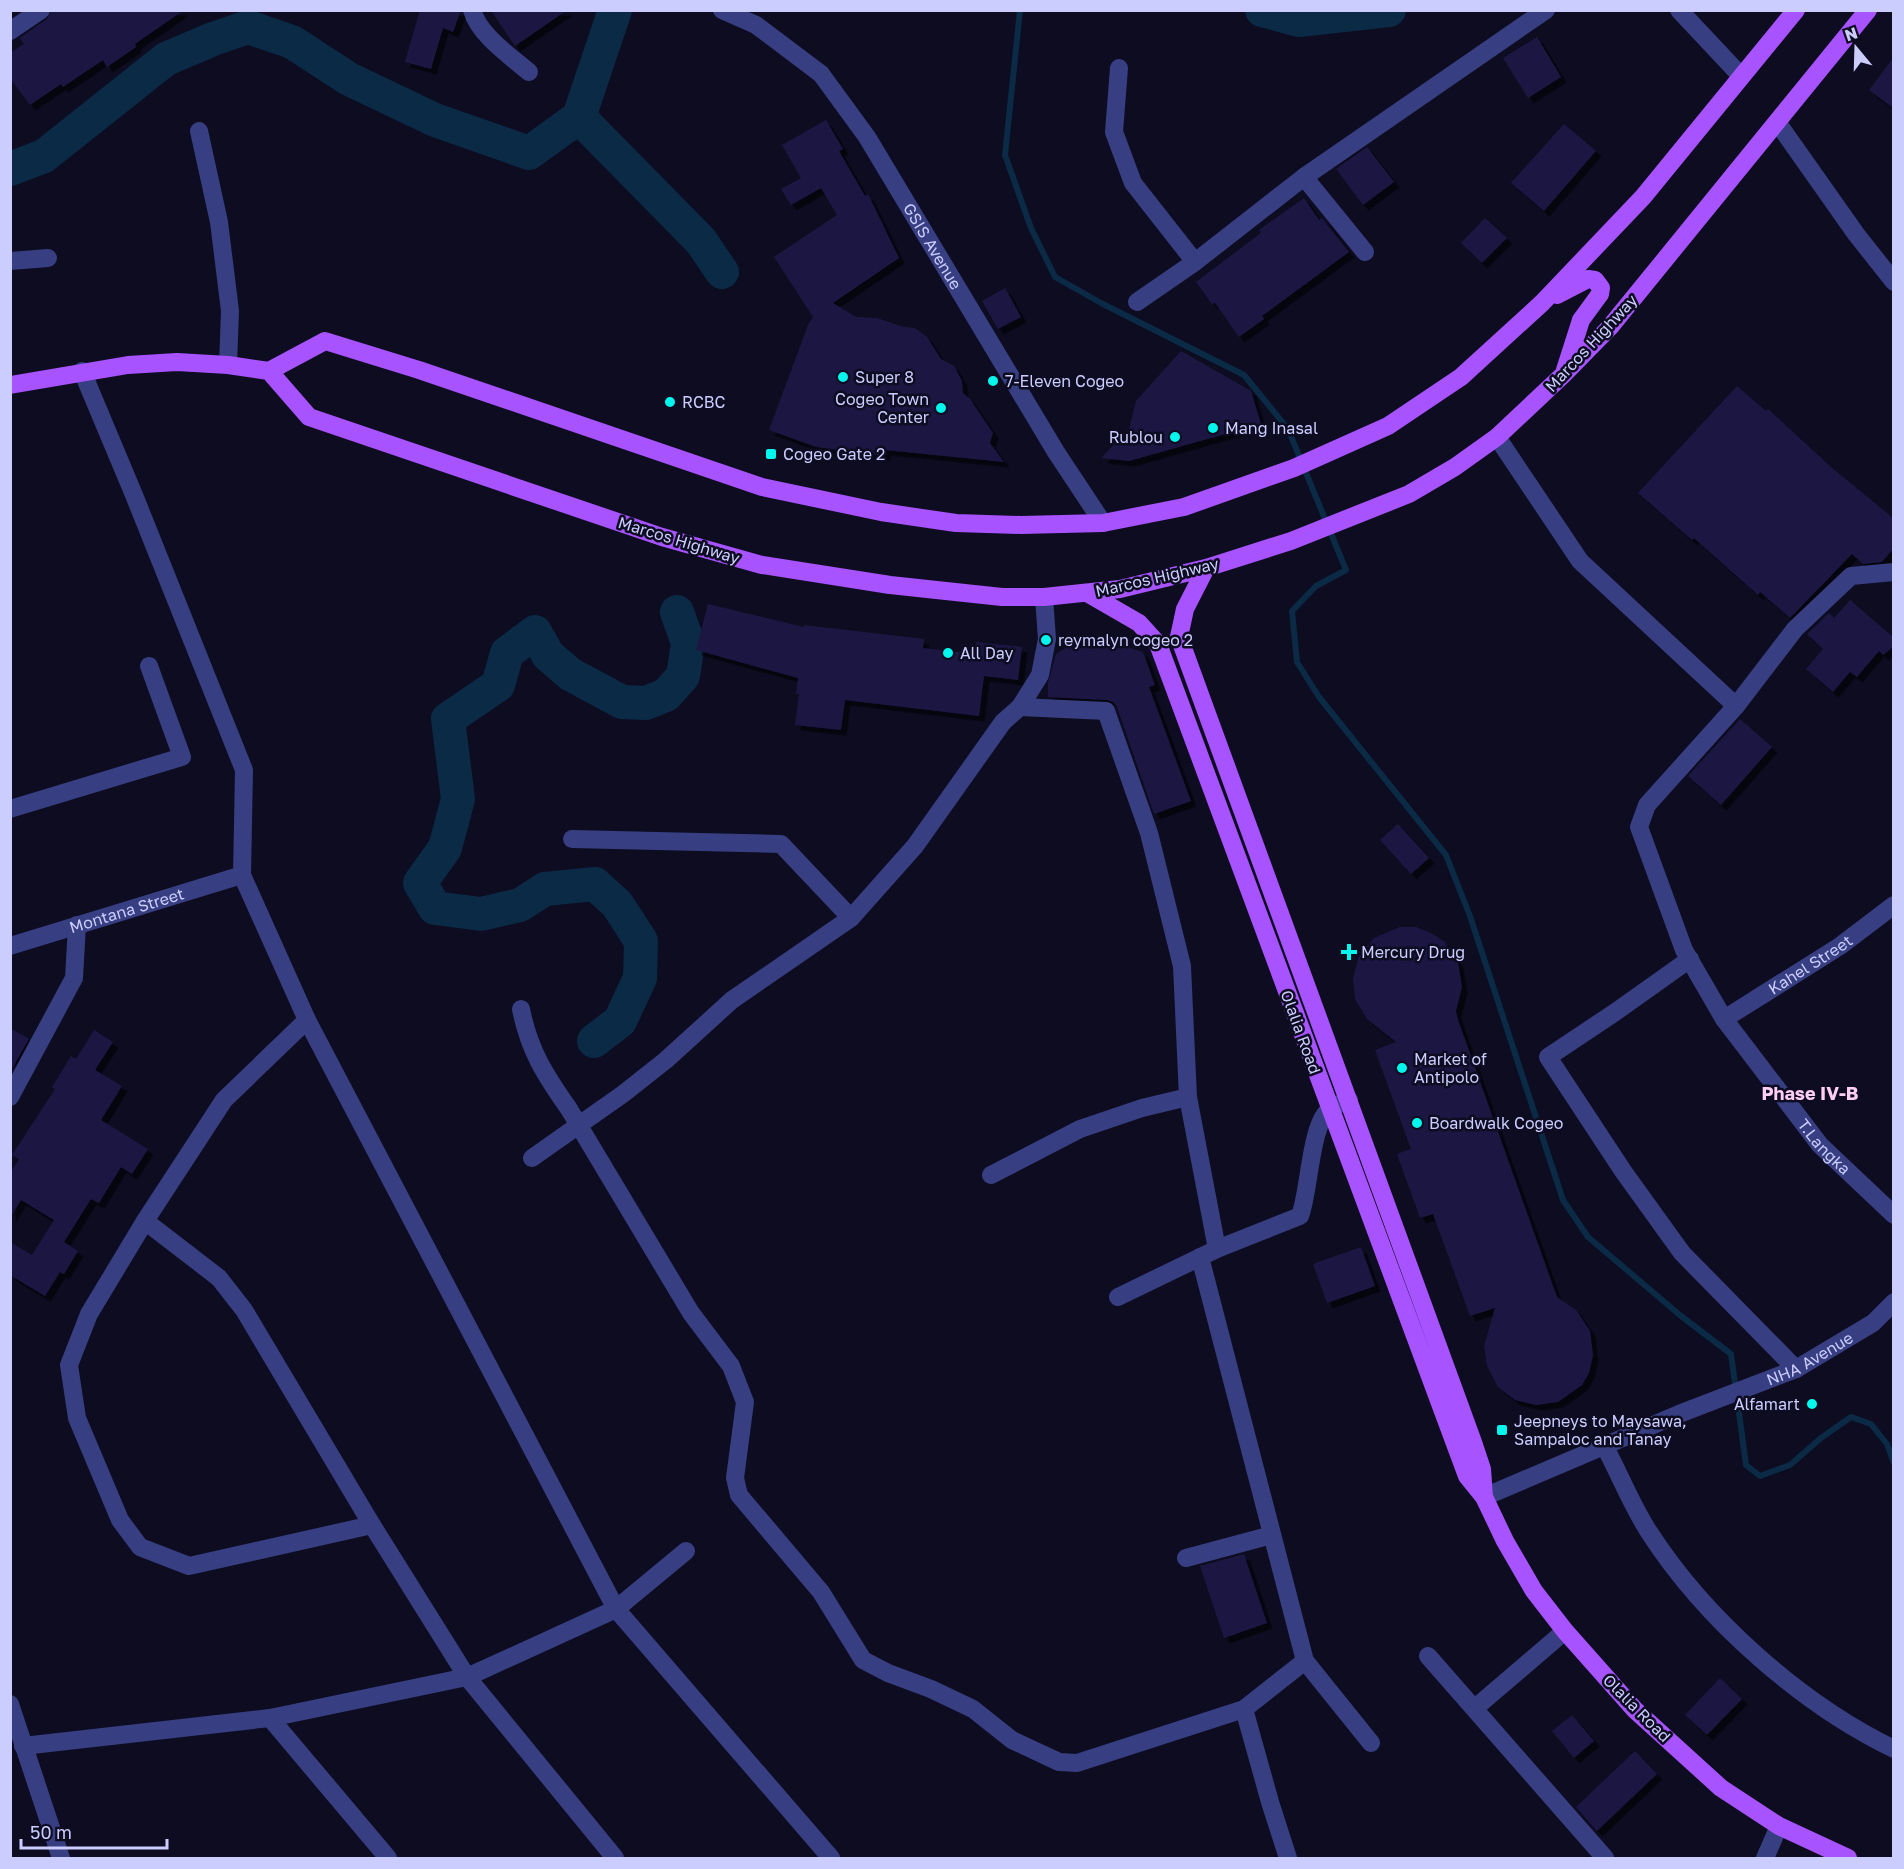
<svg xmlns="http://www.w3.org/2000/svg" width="1904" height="1869" font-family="'Golos Text',sans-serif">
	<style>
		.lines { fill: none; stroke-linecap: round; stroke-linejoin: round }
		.stream { stroke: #0b2a46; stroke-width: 6 }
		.river { stroke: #0b2a46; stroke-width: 34 }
		.building { fill: #1b1842; filter: url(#shadow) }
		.minor { stroke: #373e81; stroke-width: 18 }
		.major { stroke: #a753ff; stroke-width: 18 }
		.poi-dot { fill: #00f7ee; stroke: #0d0c21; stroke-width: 2 }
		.labels { text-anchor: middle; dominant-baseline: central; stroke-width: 5; stroke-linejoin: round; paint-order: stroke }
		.street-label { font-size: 16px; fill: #cccdff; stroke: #0d0c21 }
		.poi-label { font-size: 16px; fill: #cccdff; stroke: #0d0c21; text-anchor: start }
		.neighbourhood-label { font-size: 18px; font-weight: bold; fill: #ffcef4; stroke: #0d0c21 }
	</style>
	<defs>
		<filter id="shadow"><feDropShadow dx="5.5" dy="5.5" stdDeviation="0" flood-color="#0009"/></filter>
	</defs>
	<rect width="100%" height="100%" fill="#0d0c21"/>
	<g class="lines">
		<path class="stream" d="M246,10L248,27
			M1020,10L1005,155L1031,228L1055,277L1101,303L1244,375L1288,429L1346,570L1316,586L1292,611L1297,662L1319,697L1446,855L1470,916L1563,1200L1588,1237L1681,1316L1731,1354L1746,1465L1760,1476L1790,1465L1821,1438L1851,1417L1871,1424L1887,1444L1894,1463"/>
		<path class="river" d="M1262,10L1299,20L1389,10
			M579,117L701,241L722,272
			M10,169L44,156L166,59L213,39L248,27L292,42L349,79L435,120L529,153L579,117L615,10
			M594,1041L620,1021L640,978L641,941L617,904L595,884L545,889L520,905L481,914L435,908L420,883L445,848L458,799L448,719L498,685L507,653L535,632L548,655L570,674L622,702L646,703L666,695L683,676L688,643L677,612"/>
	</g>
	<path class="building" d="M52,10H184L135,44L136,47L107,67L103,60L63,87L61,84L30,105L10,78V53L24,44L20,38L47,19Z
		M420,10H461L453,32L443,28L431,69L405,62Z
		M491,10H567L515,46Z
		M1537,37L1561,77L1528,98L1503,58Z
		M1893,58V108L1869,90Z
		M826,120L843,149L839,151L865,196L868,194L899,258L833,303L856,317L877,318L904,327L915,328L927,337L941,359L954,366L962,381L963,393L970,399L993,433L990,443L1004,462L885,450V456L816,447L769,430L808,325L813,317L774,257L837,215L821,188L791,205L781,189L801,178L782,145Z
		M1564,124L1596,151L1544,211L1511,183Z
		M1367,147L1394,182L1363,205L1336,169Z
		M1304,198L1319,220L1322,218L1349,252L1262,316L1264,319L1239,337L1215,303L1212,304L1196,282L1261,233L1259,230Z
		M1485,218L1507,238L1482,263L1461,243Z
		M1005,288L1021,317L998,329L982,301Z
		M1181,351L1251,391L1261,424L1129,461L1101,458L1129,429L1136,401Z
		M1737,386L1766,411L1768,409L1831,467L1893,518V549L1882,562L1863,564L1852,554L1790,618L1760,592L1758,595L1694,538L1692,540L1638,493Z
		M1850,600L1893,637V647L1883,655L1879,651L1857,677L1850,672L1833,692L1806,669L1823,649L1807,634L1829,613L1834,618Z
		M708,604L804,627V625L924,639L923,648L974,654L976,642L1022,647L1018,680L984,676L979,716L845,700L841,730L795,725L799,694H796L798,678L696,650Z
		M1127,647L1143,652L1155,685L1149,687L1191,801L1154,814L1117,707L1113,702L1107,700L1048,697V683L1056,654L1066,648Z
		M1740,719L1772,747L1721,805L1688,776Z
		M1398,824L1429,858L1411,874L1380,840Z
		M1400,927H1416L1431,933L1445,942L1458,963L1462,987L1456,1011L1458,1020L1557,1297L1576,1310L1590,1331L1593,1355L1589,1373L1582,1385L1558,1402L1536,1405L1515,1400L1498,1387L1487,1366L1484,1346L1495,1308L1470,1316L1433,1214L1420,1218L1397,1154L1411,1149L1375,1050L1396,1042L1367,1019L1355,999L1353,978L1359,956L1374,938Z
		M10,1028L29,1039L10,1072Z
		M94,1030L113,1042L95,1070L122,1086L101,1120L148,1149L132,1174L121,1167L99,1203L91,1199L64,1242L78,1251L64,1274L60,1272L45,1296L10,1275V1242L32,1255L54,1220L21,1200L10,1218V1173L19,1159L12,1155L55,1089L52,1087L71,1056L76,1059Z
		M1361,1247L1375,1286L1327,1303L1313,1264Z
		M1244,1554L1267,1623L1224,1638L1200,1566Z
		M1720,1678L1742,1699L1707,1735L1685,1715Z
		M1572,1715L1594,1741L1574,1758L1552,1731Z
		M1635,1751L1657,1774L1597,1831L1576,1807Z"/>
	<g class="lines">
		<g class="minor">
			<path d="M472,10C479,35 510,56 529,72"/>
			<path id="s1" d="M722,10L756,25L821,74L867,137L1056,452L1103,523"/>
			<path d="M1679,10L1741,76"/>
			<path d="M10,31L41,10"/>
			<path d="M1119,68L1114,132L1133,183L1195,262"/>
			<path d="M1777,122L1856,234L1894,282"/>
			<path d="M199,131L219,222L230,311L228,365"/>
			<path d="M1304,177L1365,252"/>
			<path d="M10,261L48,258"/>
			<path d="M1137,302L1195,262L1304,177L1546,10"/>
			<path d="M82,371L134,495L244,770L242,875L307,1020L616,1609L831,1858"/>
			<path d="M1497,437L1580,561L1736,706"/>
			<path id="s2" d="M1894,572L1851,576L1795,629L1736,706L1647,805L1639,827L1684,950L1724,1019L1820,1145L1894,1215"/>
			<path d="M1044,597L1047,639L1040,675L1020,707L1106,711L1149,833L1182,966L1188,1097L1217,1249"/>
			<path d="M10,809L182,757L149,666"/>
			<path d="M572,839L781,844L851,918"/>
			<path id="s3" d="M10,946L242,875"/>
			<path d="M1690,959L1614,1013L1548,1057L1623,1171L1682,1253L1796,1369"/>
			<path d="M521,1009C529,1050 545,1075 569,1109L691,1313L731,1366L745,1402L735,1478L739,1495L821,1592L863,1660L888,1673L931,1689L973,1709L1012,1740L1059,1762L1077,1763L1244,1709L1305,1661"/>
			<path id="s4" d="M1724,1019L1840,946L1894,905"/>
			<path d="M307,1020L224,1100L145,1221L89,1314L69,1365L77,1418L120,1520L140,1547L189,1566L372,1525"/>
			<path d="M10,1097L74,978L77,925"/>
			<path d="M532,1158L623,1094L666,1060L732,1000L851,918L915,846L1003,722L1020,707"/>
			<path d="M991,1175L1080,1129L1142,1108L1188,1097"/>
			<path d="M145,1221L219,1278L244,1310L372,1525L467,1677L615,1858"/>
			<path d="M1200,1257L1305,1661L1371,1743"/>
			<path d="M1118,1297L1217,1249L1300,1216C1310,1190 1310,1122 1331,1108C1336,1104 1343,1103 1349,1100"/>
			<path d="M1605,1447C1620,1475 1632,1506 1649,1532C1705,1619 1801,1704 1894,1749"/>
			<path id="s5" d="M1484,1497L1679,1414L1796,1369L1873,1323L1894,1302"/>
			<path d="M1186,1558L1272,1535"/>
			<path d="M1428,1656L1605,1858"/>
			<path d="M10,1704L61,1858"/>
			<path d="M1475,1708L1565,1631"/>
			<path d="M1244,1709L1270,1802L1288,1858"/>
			<path d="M270,1718L388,1858"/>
			<path d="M23,1746L270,1718L467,1677L616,1609L686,1551"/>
			<path d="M1765,1858L1779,1826"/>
		</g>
		<path class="major" d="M1557,295L1588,279L1595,280L1601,288L1600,294L1581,320L1565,370
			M269,371L309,417L662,537L762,565L890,585L1002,597H1044L1120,589L1206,568L1291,541L1409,494L1455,467L1497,437L1564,374L1610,327L1868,10
			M10,385L128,365L177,362L228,365L269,371L325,341L419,370L762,487L881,512L956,523L1021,525L1103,523L1184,507L1294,468L1388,426L1461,377L1542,303L1643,197L1796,10
			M1206,568L1185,609L1179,637L1473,1442L1482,1469L1484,1497
			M1087,593L1139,623L1158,644L1467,1476L1484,1497L1505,1541L1534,1591L1565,1631L1635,1710L1721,1788L1779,1826L1848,1858"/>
	</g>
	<g class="poi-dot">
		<circle cx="843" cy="377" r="6"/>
		<circle cx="993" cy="381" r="6"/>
		<circle cx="670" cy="402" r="6"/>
		<circle cx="941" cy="408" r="6"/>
		<circle cx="1213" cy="428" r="6"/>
		<circle cx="1175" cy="437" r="6"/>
		<rect x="765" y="448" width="12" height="12" rx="3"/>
		<circle cx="1046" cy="640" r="6"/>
		<circle cx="948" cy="653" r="6"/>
		<path d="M1346 943h6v6h6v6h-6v6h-6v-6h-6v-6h6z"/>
		<circle cx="1402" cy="1068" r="6"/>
		<circle cx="1417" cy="1123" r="6"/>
		<circle cx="1812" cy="1404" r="6"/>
		<rect x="1496" y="1424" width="12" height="12" rx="3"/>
	</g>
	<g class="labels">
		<g class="street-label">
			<text stroke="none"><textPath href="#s1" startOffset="324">GSIS Avenue</textPath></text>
			<text transform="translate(1591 343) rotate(-47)">Marcos Highway</text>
			<text transform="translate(679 540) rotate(17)">Marcos Highway</text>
			<text transform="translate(1157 577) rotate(-13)">Marcos Highway</text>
			<text stroke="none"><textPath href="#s3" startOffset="122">Montana Street</textPath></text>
			<text stroke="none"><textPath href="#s4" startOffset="102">Kahel Street</textPath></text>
			<text transform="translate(1301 1032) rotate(70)">Olalia Road</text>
			<text stroke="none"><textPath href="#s2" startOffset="747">T.Langka</textPath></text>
			<text stroke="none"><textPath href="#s5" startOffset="354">NHA Avenue</textPath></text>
			<text transform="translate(1637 1708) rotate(45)">Olalia Road</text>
		</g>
		<g class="poi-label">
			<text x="855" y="377">Super 8</text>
			<text x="1005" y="381">7-Eleven Cogeo</text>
			<text x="929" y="399" text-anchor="end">Cogeo Town<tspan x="929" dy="18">Center</tspan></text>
			<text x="682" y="402">RCBC</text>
			<text x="1225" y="428">Mang Inasal</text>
			<text x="1163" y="437" text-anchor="end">Rublou</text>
			<text x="783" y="454">Cogeo Gate 2</text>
			<text x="1058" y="640">reymalyn cogeo 2</text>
			<text x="960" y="653">All Day</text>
			<text x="1361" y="952">Mercury Drug</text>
			<text x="1414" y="1059">Market of<tspan x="1414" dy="18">Antipolo</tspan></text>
			<text x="1429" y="1123">Boardwalk Cogeo</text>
			<text x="1800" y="1404" text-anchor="end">Alfamart</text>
			<text x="1514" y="1421">Jeepneys to Maysawa,<tspan x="1514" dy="18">Sampaloc and Tanay</tspan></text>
		</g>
		<g class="neighbourhood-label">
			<text x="1810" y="1093">Phase IV-B</text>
		</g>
	</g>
	<rect width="1904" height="1869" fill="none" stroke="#cccdff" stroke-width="24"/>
	<g transform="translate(1856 48) rotate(341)" stroke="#0d0c21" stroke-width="4.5" paint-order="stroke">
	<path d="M0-4.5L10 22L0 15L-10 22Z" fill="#cccdff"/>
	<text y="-9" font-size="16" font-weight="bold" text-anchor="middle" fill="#cccdff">N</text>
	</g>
	<path d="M21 1839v9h146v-9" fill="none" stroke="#cccdff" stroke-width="3"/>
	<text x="30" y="1839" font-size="18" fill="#cccdff" stroke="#0d0c21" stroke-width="4.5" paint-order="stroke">50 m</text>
</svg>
